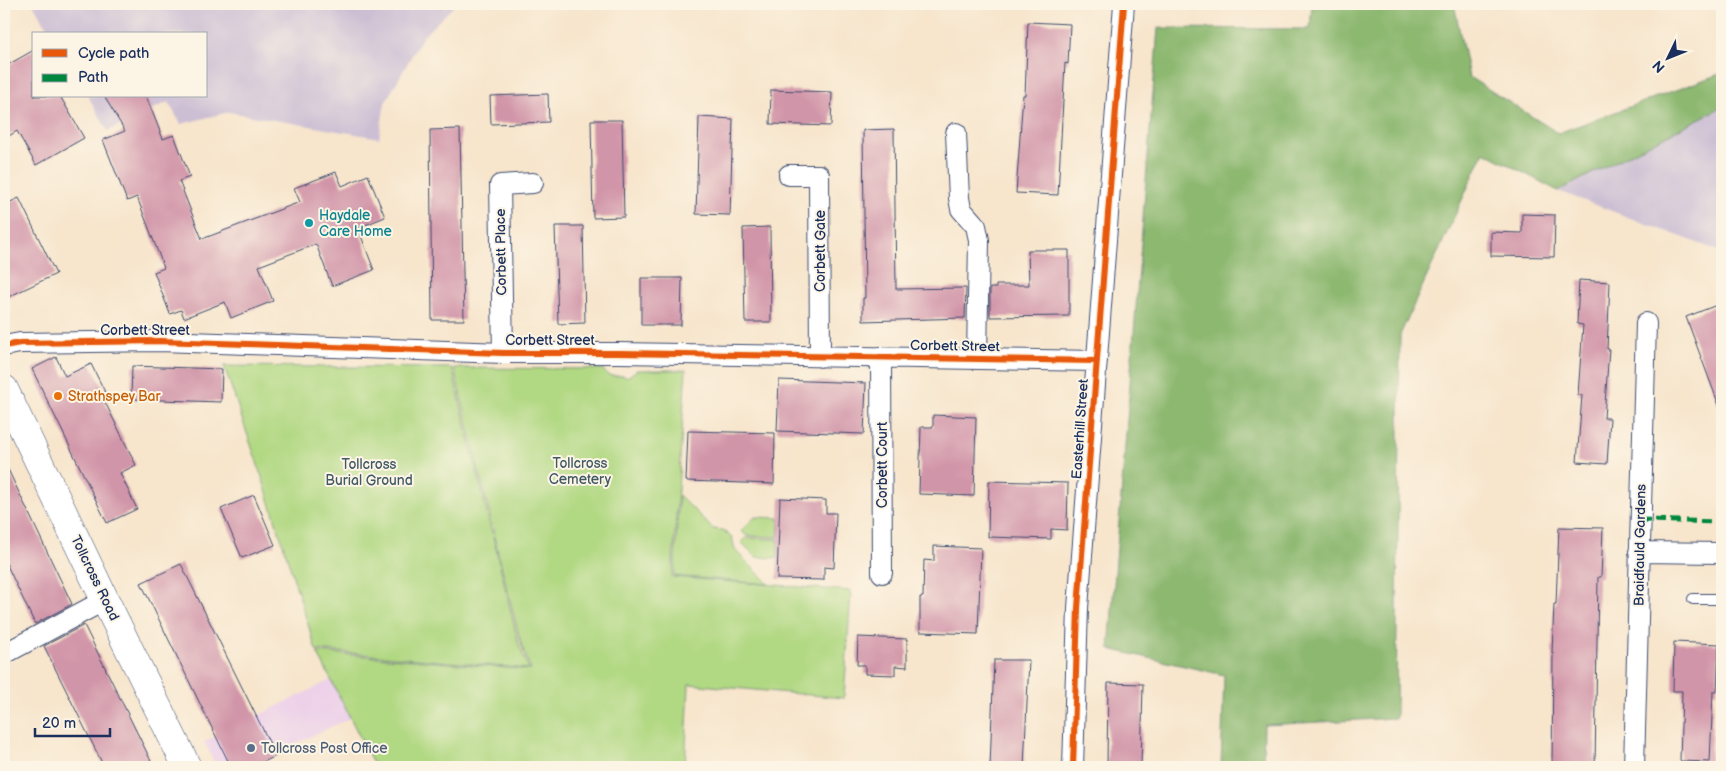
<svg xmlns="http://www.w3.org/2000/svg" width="1726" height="771" font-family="'Balsamiq Sans',sans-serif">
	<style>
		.built { fill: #edd1e9 }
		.industrial { fill: #ccbfd4 }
		.green { fill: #b1d882; stroke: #668470 }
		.forest { fill: #8cb870; stroke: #547467 }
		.building { fill: #d195a9 }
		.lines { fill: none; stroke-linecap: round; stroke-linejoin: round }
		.lane-casing { stroke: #3c4a6e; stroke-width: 12 }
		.street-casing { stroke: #3c4a6e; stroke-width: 22 }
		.secondary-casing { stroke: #3c4a6e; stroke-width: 29 }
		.lane { stroke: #fff; stroke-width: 10 }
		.street { stroke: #fff; stroke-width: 20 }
		.secondary { stroke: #fff; stroke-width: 28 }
		.quiet { stroke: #00873e; stroke-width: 5; stroke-dasharray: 10 5; stroke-linecap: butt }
		.cycleway-casing { stroke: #fcf5e5; stroke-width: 9 }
		.cycleway { stroke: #e8590c; stroke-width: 6 }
		.culture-dot { fill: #0f9aa8; stroke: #fcf5e5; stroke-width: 2 }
		.food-dot { fill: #e8710a; stroke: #fcf5e5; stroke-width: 2 }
		.service-dot { fill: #5c6f8a; stroke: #fcf5e5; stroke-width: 2 }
		.labels { text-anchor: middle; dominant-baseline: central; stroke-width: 4; stroke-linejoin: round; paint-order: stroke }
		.culture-label { font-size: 14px; fill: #0d838f; stroke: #fcf5e5; text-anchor: start }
		.street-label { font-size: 14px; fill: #1b2f5e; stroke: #fcf5e5 }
		.food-label { font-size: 14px; fill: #c56008; stroke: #fcf5e5; text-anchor: start }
		.park-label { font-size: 14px; fill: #405967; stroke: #fcf5e5 }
		.service-label { font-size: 14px; fill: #4e5e75; stroke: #fcf5e5; text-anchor: start }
	</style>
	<rect width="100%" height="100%" fill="#fcf5e5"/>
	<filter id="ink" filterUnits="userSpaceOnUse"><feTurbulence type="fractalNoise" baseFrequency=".02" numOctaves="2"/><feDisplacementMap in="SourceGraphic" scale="10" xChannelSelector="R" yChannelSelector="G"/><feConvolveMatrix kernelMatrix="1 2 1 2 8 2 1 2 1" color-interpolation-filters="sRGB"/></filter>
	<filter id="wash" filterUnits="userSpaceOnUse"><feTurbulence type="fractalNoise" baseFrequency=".0096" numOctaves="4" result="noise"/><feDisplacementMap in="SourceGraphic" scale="20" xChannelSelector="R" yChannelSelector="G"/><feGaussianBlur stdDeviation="1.12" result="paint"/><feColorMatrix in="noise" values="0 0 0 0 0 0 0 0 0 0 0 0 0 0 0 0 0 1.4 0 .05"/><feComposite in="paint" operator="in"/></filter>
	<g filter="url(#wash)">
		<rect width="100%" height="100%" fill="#f7e5cc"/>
		<path class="built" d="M331,680L350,718L246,767H217L204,742Z"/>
		<path class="industrial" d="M33,4H456L423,36L385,103L379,138L229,112L181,124L168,102L108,131L88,96H206V34H51Z
			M1722,107V252L1558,191Z"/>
		<path class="green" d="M224,366L452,368L492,533H494L454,368L603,369C609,381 618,373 627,377L637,370H686L672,577L851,591L844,698L689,684L685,767H375L317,652L531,670L521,644L494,536L493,537L519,645L529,669L316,650L262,477Z
			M679,495L713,529L723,530L732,538L735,550L769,584L674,576Z
			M755,517L779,518L778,537L747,536L741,531Z
			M746,538L778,539V558L756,557L741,542Z"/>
		<path class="forest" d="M1312,4H1454L1469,77L1558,133L1722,73V107L1558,191L1484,152L1400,335L1396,718L1264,725L1263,767H1221L1224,675L1109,649L1158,28L1310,29Z"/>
		<g id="blocks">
			<path class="building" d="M1028,22L1070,24L1068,64L1065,63L1058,195L1016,193L1023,95H1025Z
				M34,50V96H60L84,138L36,165L17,131L4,139V67Z
				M771,90L832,92L831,126L770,124Z
				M548,94L549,122L491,124L490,96Z
				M104,96H146L163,139L174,135L190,177L179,181L202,239L300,202L294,188L336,172L342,186L368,175L385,217L358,228L374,270L332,286L316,244L259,266L273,301L231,318L225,302L184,318L181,310L170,314L154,272L164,268L137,197L127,201L103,140L125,131Z
				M699,117L733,119L730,215L696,214Z
				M591,120H622L624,217L593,218Z
				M460,129L464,320H432L430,130Z
				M894,129L896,289L966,288L965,318L863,321V298H865L863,130Z
				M19,198L56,274L4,299V205Z
				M1522,214L1555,215L1554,257L1491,256V232L1522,233Z
				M555,226H583L585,323L558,324Z
				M770,227L771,322H745L743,228Z
				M1028,250H1069V316L990,317V288H996V285H1029Z
				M641,278H682L681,325H641Z
				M1579,280L1610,282L1607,349H1609L1604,418H1610L1607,464L1577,462L1582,395H1578L1583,325L1577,324Z
				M1722,303V408H1720L1686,317Z
				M56,357L65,376L91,364L108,398H103L136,465L120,473L137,509L107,523L32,369Z
				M132,366L222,369L221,402L131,399Z
				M779,380L866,383L864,434L777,431Z
				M933,415L976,417L974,496L919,494L921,427H933Z
				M688,431L775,433L774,484L686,481Z
				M4,461L72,604L35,624L4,559Z
				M989,481L1068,483L1067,530L1051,529V539L988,537Z
				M254,495L275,545L242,558L221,509Z
				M780,498L826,500V513H836L834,568L824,567V580L777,579Z
				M1559,527L1603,528L1601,577H1598L1595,767H1552L1553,653H1552L1554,604H1556Z
				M934,546L981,548L978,634L920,632V597H923L924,560L934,561Z
				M181,564L276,756L253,767H231L141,583Z
				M84,625L154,767H104L44,646Z
				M858,637L907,639V667L895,666V675L865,674V665H857Z
				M1674,642L1719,644L1717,692H1713L1710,762L1680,761L1682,691H1673Z
				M994,660H1029L1024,767H990Z
				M1108,683L1143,684L1141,767H1107Z"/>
		</g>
	</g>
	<g filter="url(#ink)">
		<use href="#blocks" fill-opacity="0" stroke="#3c4a6e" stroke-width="1"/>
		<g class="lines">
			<g class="lane-casing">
				<path id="lane" d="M1693,599H1722"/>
			</g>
			<g class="street-casing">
				<path id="street" d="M956,133L959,198L961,209L976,226L979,240L977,359
					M789,175H819L820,357
					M4,346L20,343L160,341L503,353H619L1097,361
					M503,353L500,185L533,183
					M881,357L882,573
					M1639,552L1722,553
					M4,654L105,600
					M1073,767L1078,608L1124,4
					M1634,767L1646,323"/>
			</g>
			<g class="secondary-casing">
				<path id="secondary" d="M4,389L105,600L187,767"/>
			</g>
			<use href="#lane" class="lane"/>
			<use href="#street" class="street"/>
			<use href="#secondary" class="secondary"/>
			<path class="quiet" d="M1640,520L1722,522"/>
			<g class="cycleway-casing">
				<path id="cycleway" d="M4,346L20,343L160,341L503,353H619L1097,361
					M1073,767L1078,608L1124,4"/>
			</g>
			<use href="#cycleway" class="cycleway"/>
		</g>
	</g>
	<circle class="culture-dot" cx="309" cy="223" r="5"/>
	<circle class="food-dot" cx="58" cy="396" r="5"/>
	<circle class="service-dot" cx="251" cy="748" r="5"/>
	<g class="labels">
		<g class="culture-label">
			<text x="319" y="215">Haydale<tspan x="319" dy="16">Care Home</tspan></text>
		</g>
		<g class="street-label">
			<text transform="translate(820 251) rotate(-90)">Corbett Gate</text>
			<text transform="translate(501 252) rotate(-91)">Corbett Place</text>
			<text x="145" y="330">Corbett Street</text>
			<text x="550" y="340">Corbett Street</text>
			<text transform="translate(955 346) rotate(1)">Corbett Street</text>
			<text transform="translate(1080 429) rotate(-86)">Easterhill Street</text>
			<text transform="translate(882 465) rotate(-90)">Corbett Court</text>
			<text transform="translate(1640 545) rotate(-89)">Braidfauld Gardens</text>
			<text transform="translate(95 578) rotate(64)">Tollcross Road</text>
		</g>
		<g class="food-label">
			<text x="68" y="396">Strathspey Bar</text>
		</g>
		<g class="park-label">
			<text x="580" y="463">Tollcross<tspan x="580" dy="16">Cemetery</tspan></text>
			<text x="369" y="464">Tollcross<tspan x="369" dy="16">Burial Ground</tspan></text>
		</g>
		<g class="service-label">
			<text x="261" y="748">Tollcross Post Office</text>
		</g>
	</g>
	<rect width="1726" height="771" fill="none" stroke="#fcf5e5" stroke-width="20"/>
	<rect x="32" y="32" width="175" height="65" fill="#fcf5e5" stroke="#a2a6af"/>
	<rect x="42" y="49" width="25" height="8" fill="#e8590c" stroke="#a2a6af"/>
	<text x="78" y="58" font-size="15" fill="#1b2f5e">Cycle path</text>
	<rect x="42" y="74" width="25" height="8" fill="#00873e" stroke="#a2a6af"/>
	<text x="78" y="82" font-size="15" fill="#1b2f5e">Path</text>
	<g transform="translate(1668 58) rotate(227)" stroke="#fcf5e5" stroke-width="4" paint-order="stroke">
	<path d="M0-4L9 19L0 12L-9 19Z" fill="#1b2f5e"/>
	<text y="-8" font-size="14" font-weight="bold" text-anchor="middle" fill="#1b2f5e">N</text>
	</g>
	<path d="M35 728v8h75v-8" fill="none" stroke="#1b2f5e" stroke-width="2.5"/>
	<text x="42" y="728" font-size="15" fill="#1b2f5e" stroke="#fcf5e5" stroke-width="4" paint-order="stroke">20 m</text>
</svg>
